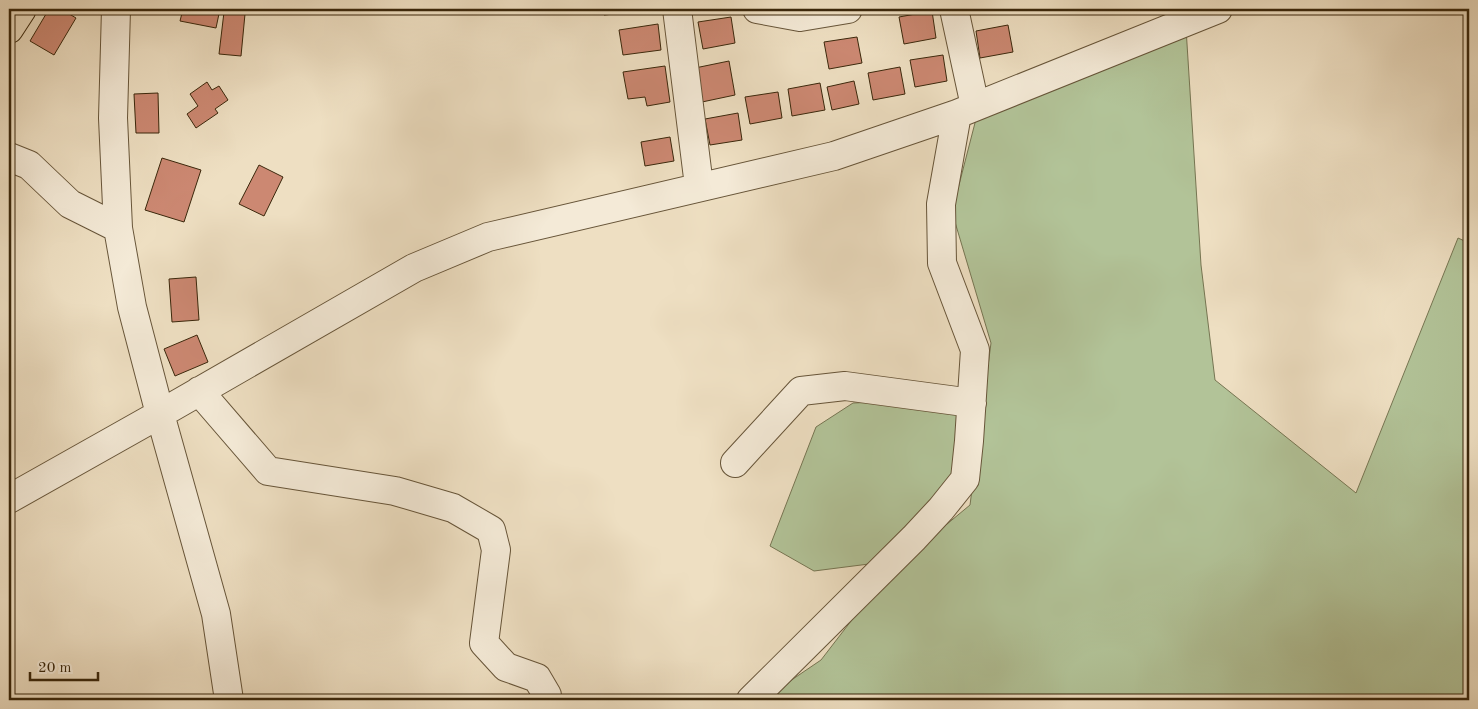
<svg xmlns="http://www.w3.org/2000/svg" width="1478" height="709" font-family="'Old Standard TT',serif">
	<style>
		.green { fill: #b2c398; stroke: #767552 }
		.building { fill: #cc8872; stroke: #3a270b }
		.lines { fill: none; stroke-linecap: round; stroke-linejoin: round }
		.minor-casing { stroke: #675539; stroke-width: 30 }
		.major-casing { stroke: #3a270b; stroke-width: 30 }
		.minor { stroke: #f4ead7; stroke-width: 28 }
		.major { stroke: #eedfc2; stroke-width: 28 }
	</style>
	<rect width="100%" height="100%" fill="#eedfc2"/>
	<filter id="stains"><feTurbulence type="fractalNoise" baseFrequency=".004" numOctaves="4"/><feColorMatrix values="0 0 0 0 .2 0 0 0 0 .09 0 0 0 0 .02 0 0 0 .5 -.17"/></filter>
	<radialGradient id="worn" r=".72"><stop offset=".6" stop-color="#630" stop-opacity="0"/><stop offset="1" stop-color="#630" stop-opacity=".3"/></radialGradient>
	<path class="green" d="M1186,28L1201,265L1215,380L1356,493L1458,238L1469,243V700H762L821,660L888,573L970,505L991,343L952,212L976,119Z
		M901,401L963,407L966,465L927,518L869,564L814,571L770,546L816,427L853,403Z"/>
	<path class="building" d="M49,9H61L76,18L54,55L30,41Z
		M183,9H220L216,28L180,21Z
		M603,9H642L643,11L604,15Z
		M932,11L936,38L904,44L899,17Z
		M224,12L245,14L241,56L219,54Z
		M731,17L735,43L703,49L698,22Z
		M658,24L661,50L623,55L619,30Z
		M1008,25L1013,52L980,58L976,31Z
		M857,37L862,63L829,69L824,42Z
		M943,55L947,81L915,87L910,60Z
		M729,61L735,95L702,102L695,68Z
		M665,66L670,102L647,106L645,97L628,99L623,72Z
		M900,67L905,94L873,100L868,73Z
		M854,81L859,104L832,110L827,87Z
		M207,82L212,90L219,86L228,100L215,109L218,113L196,128L187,114L198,106L190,94Z
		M820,83L825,110L792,116L788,89Z
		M778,92L782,118L750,124L745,97Z
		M158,93L159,133H136L134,94Z
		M738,113L742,140L710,145L705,119Z
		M670,137L674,161L645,166L641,142Z
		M162,158L201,170L184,222L145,210Z
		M259,165L283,177L264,216L239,204Z
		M196,277L199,320L172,322L169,279Z
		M197,335L208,362L175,376L164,349Z"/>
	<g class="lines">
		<g class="minor-casing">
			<path id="minor" d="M116,9L113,118L118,228L132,307L160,414L216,614L229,700
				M677,9L699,186
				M757,9L800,17L848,9
				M954,9L975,106
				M9,157L29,165L70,204L118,228
				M199,391L268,471L395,491L453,508L491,530L496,550L484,643L506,667L537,678L547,695L546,700
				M735,463L801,391L845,386L972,403
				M9,499L160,414L414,268L488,237L834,156L957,114L1218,9
				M751,700L914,538L941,509L965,479L969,441L975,350L942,263L941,204L957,114"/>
		</g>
		<g class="major-casing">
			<path id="major" d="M9,29L22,9"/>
		</g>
		<use href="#minor" class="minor"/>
		<use href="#major" class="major"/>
	</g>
	<rect width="1478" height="709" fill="none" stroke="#eedfc2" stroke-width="30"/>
	<rect x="10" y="10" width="1458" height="689" fill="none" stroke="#3a270b" stroke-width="2.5"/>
	<rect x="15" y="15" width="1448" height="679" fill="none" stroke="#3a270b"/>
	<path d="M30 672v8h68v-8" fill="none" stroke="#3a270b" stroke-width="2.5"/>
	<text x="38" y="672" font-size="15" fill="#3a270b" stroke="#f4ead7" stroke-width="4" paint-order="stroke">20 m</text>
	<rect width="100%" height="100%" filter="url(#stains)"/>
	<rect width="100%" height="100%" fill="url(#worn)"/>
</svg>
